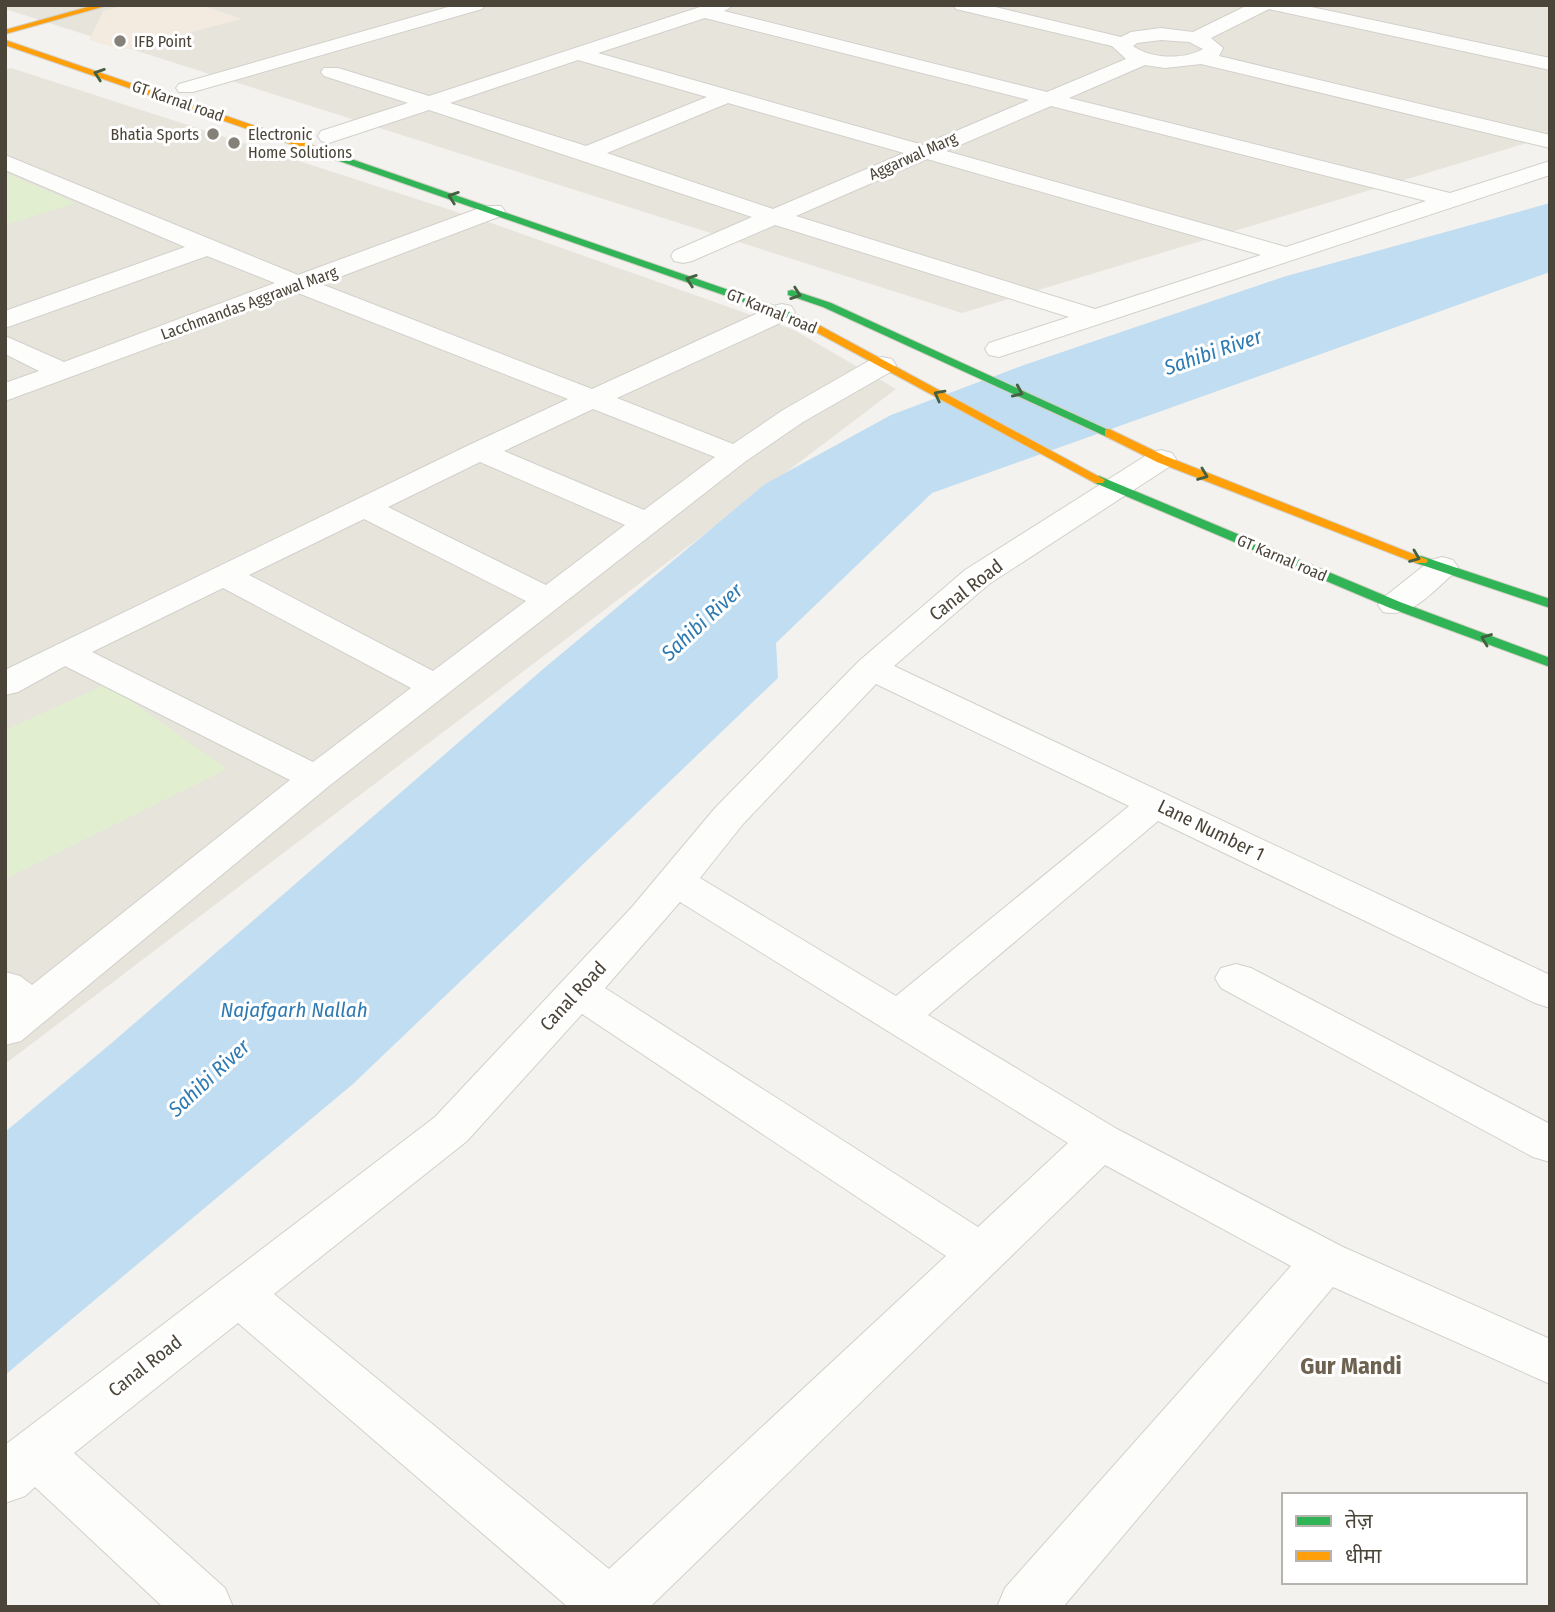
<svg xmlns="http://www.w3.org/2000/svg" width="1555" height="1612" font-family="'Fira Sans Condensed','Noto Sans Devanagari',sans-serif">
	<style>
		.residential { fill: #e7e4dc }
		.commercial { fill: #f3ebdf }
		.green { fill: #e1eecf }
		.water { fill: #c0ddf1 }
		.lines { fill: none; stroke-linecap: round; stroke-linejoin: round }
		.street-casing { stroke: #d2d0cb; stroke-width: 2 }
		.fast-casing { stroke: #d3cfc5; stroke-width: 2 }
		.slow-casing { stroke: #d3cfc5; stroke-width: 2 }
		.street { fill: #fdfdfc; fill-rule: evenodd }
		.fast { fill: #30b455; fill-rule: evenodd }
		.slow { fill: #ff9f0a; fill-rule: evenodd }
		.oneway { stroke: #446040 }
		.poi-dot { fill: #868178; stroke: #fff; stroke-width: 2.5 }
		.labels { text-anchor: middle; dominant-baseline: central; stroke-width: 6; stroke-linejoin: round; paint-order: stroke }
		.far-poi-label { font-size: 16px; fill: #4b4439; stroke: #fff; text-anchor: start }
		.far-street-label { font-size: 16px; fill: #4b4439; stroke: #fff }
		.street-label { font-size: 19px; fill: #4b4439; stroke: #fff }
		.water-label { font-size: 21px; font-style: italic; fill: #2e7ab2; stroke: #fff }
		.near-neighbourhood-label { font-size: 24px; font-weight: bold; fill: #6e6250; stroke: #fff }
	</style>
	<rect width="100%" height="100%" fill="#f4f2ee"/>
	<path class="residential" d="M5,5H1550V136L962,313L5,9Z
		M11,68L491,223L794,330L896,389L5,1064V70Z"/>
	<path class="commercial" d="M126,5H201L242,19L122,50L89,40L103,11Z"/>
	<path class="green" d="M5,173L76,203L5,225Z
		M107,684L227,769L5,879V730Z"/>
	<path class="water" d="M1550,203V272L932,493L776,643L778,678L353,1084L5,1375V1132L114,1041L542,670L765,484L891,415L1024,365L1283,277Z"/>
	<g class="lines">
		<g class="street-casing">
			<path id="street" d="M455,5H485L482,9L193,92H179L176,88L179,84Z
				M706,5H734L724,11L1047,92L1126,59L1112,46L956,9L953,5H987L1121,37L1131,32L1161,28L1193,32L1248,5H1302L1550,58V70L1269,9L1211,38L1223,48L1219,56L1550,135V148L1201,64L1165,68L1145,65L1069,98L1450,193L1550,161V175L999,357L989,355L985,349L989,343L1069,317L775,225L692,261L683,263L674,261L671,256L674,251L752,217L429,110L329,143L321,141L318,136L321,131L408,103L324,76L321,72L324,68H338L429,96ZM705,18L1029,100L923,145L598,53ZM1161,40L1189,42L1203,49C1184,60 1151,59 1133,46L1137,43ZM578,60L707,97L586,146L450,103ZM728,103L904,153L773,209L607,153ZM1051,106L1426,201L1286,247L946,151ZM927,159L1261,255L1095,309L796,216Z
				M5,155L298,275L485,206H501L505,211L501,216L321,284L592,389L773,306L782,304L791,306L795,312L791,318L617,398L733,444L783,410L872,359L882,357L892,359L896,365L892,371L803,422L746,461L329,786L21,1041L5,1045V972L20,976L32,985L290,780L65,666L18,692L5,695V670L469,445L568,399L298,293L5,401V383L39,371L5,354V336L64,362L275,283L207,256L5,328V311L185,247L5,170ZM593,409L715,457L644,510L504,451ZM480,462L625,525L546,585L388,507ZM364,519L526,601L433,671L249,575ZM223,588L411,688L313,762L92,652Z
				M1161,450L1172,453L1176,459L1172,465L989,584L894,666L1550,975V1008L1535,1003L1158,821L928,1015L1117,1129L1343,1247L1550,1339V1384L1333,1287L1063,1607H997L1005,1588L1291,1266L1105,1165L650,1607H568L238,1323L74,1453L225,1588L233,1607H163L35,1487L25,1496L5,1503V1445L435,1117L632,907L715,808L859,661L965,570L1150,453ZM876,684L1129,806L896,996L700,878L743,824ZM680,902L1068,1143L978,1227L605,988ZM582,1014L946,1256L609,1569L274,1294L467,1141Z
				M1442,557L1453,560L1458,567L1453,574C1433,591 1411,619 1383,612L1378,605L1383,598L1431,560Z
				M1236,964L1251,968L1550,1124V1162L1533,1157L1221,988L1215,978L1221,968Z"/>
		</g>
		<g class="fast-casing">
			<path id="fast" d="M331,152L786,310L814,324L805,326L778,314L328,157L326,155Z
				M792,290L831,303L1115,433L1109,437L1105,436L823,307L788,295V291Z
				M1099,476L1400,602L1550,658V667L1390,608L1095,483V477Z
				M1421,556L1550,599V608L1416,563L1414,560Z"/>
		</g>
		<g class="slow-casing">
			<path id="slow" d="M95,5H109L5,34V30Z
				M5,40L334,153L336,155L328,157L5,45Z
				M805,322H813L1105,480L1103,483H1095L805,326Z
				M1109,429L1165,456L1428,560L1426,563H1416L1157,462L1105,436V430Z"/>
		</g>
		<use href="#street" class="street"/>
		<use href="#fast" class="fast"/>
		<use href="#slow" class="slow"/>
	</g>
	<defs><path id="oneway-chevron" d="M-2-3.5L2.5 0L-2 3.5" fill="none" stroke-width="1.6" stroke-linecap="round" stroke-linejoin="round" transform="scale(1.75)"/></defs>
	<g class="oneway">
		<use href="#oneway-chevron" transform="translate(99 74) rotate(-161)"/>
		<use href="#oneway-chevron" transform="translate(453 197) rotate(-161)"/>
		<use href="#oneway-chevron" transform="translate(691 280) rotate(-161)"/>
		<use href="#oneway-chevron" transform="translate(796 294) rotate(19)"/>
		<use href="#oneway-chevron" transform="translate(1018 392) rotate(24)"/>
		<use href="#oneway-chevron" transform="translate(939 395) rotate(-152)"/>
		<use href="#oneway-chevron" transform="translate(1203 475) rotate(21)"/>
		<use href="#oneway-chevron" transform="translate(1415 557) rotate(21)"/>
		<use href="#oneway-chevron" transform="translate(1486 639) rotate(-159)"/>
	</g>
	<g class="poi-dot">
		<circle cx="120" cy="41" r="7"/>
		<circle cx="213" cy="134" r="7"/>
		<circle cx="234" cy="143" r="7"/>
	</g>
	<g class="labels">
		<g class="far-poi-label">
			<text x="134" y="41">IFB Point</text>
			<text x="199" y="134" text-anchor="end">Bhatia Sports</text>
			<text x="248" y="134">Electronic<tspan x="248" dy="18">Home Solutions</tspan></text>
		</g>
		<g class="far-street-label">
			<text transform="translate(178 101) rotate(19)">GT Karnal road</text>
			<text transform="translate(913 156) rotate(-24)">Aggarwal Marg</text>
			<text transform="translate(249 303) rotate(-20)">Lacchmandas Aggrawal Marg</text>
			<text transform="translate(772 311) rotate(22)">GT Karnal road</text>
			<text transform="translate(1282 558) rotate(23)">GT Karnal road</text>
		</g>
		<g class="street-label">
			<text transform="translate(966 590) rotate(-38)">Canal Road</text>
			<text transform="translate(1211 830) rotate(26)">Lane Number 1</text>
			<text transform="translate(573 996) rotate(-47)">Canal Road</text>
			<text transform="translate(145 1366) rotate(-38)">Canal Road</text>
		</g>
		<g class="water-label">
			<text transform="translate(1213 352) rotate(-19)">Sahibi River</text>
			<text transform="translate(702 622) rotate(-43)">Sahibi River</text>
			<text x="294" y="1010">Najafgarh Nallah</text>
			<text transform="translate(209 1078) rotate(-43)">Sahibi River</text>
		</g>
		<g class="near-neighbourhood-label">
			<text x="1351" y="1366">Gur Mandi</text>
		</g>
	</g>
	<rect width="1555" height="1612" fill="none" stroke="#4b4439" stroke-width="14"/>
	<rect x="1282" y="1493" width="245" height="91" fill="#ffffff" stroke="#b7b4b0" stroke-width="2"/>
	<rect x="1296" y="1516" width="35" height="10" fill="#30b455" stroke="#b7b4b0" stroke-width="2"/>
	<text x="1345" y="1528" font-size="21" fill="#4b4439">तेज़</text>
	<rect x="1296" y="1551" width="35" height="10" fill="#ff9f0a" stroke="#b7b4b0" stroke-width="2"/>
	<text x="1345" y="1563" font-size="21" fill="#4b4439">धीमा</text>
</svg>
